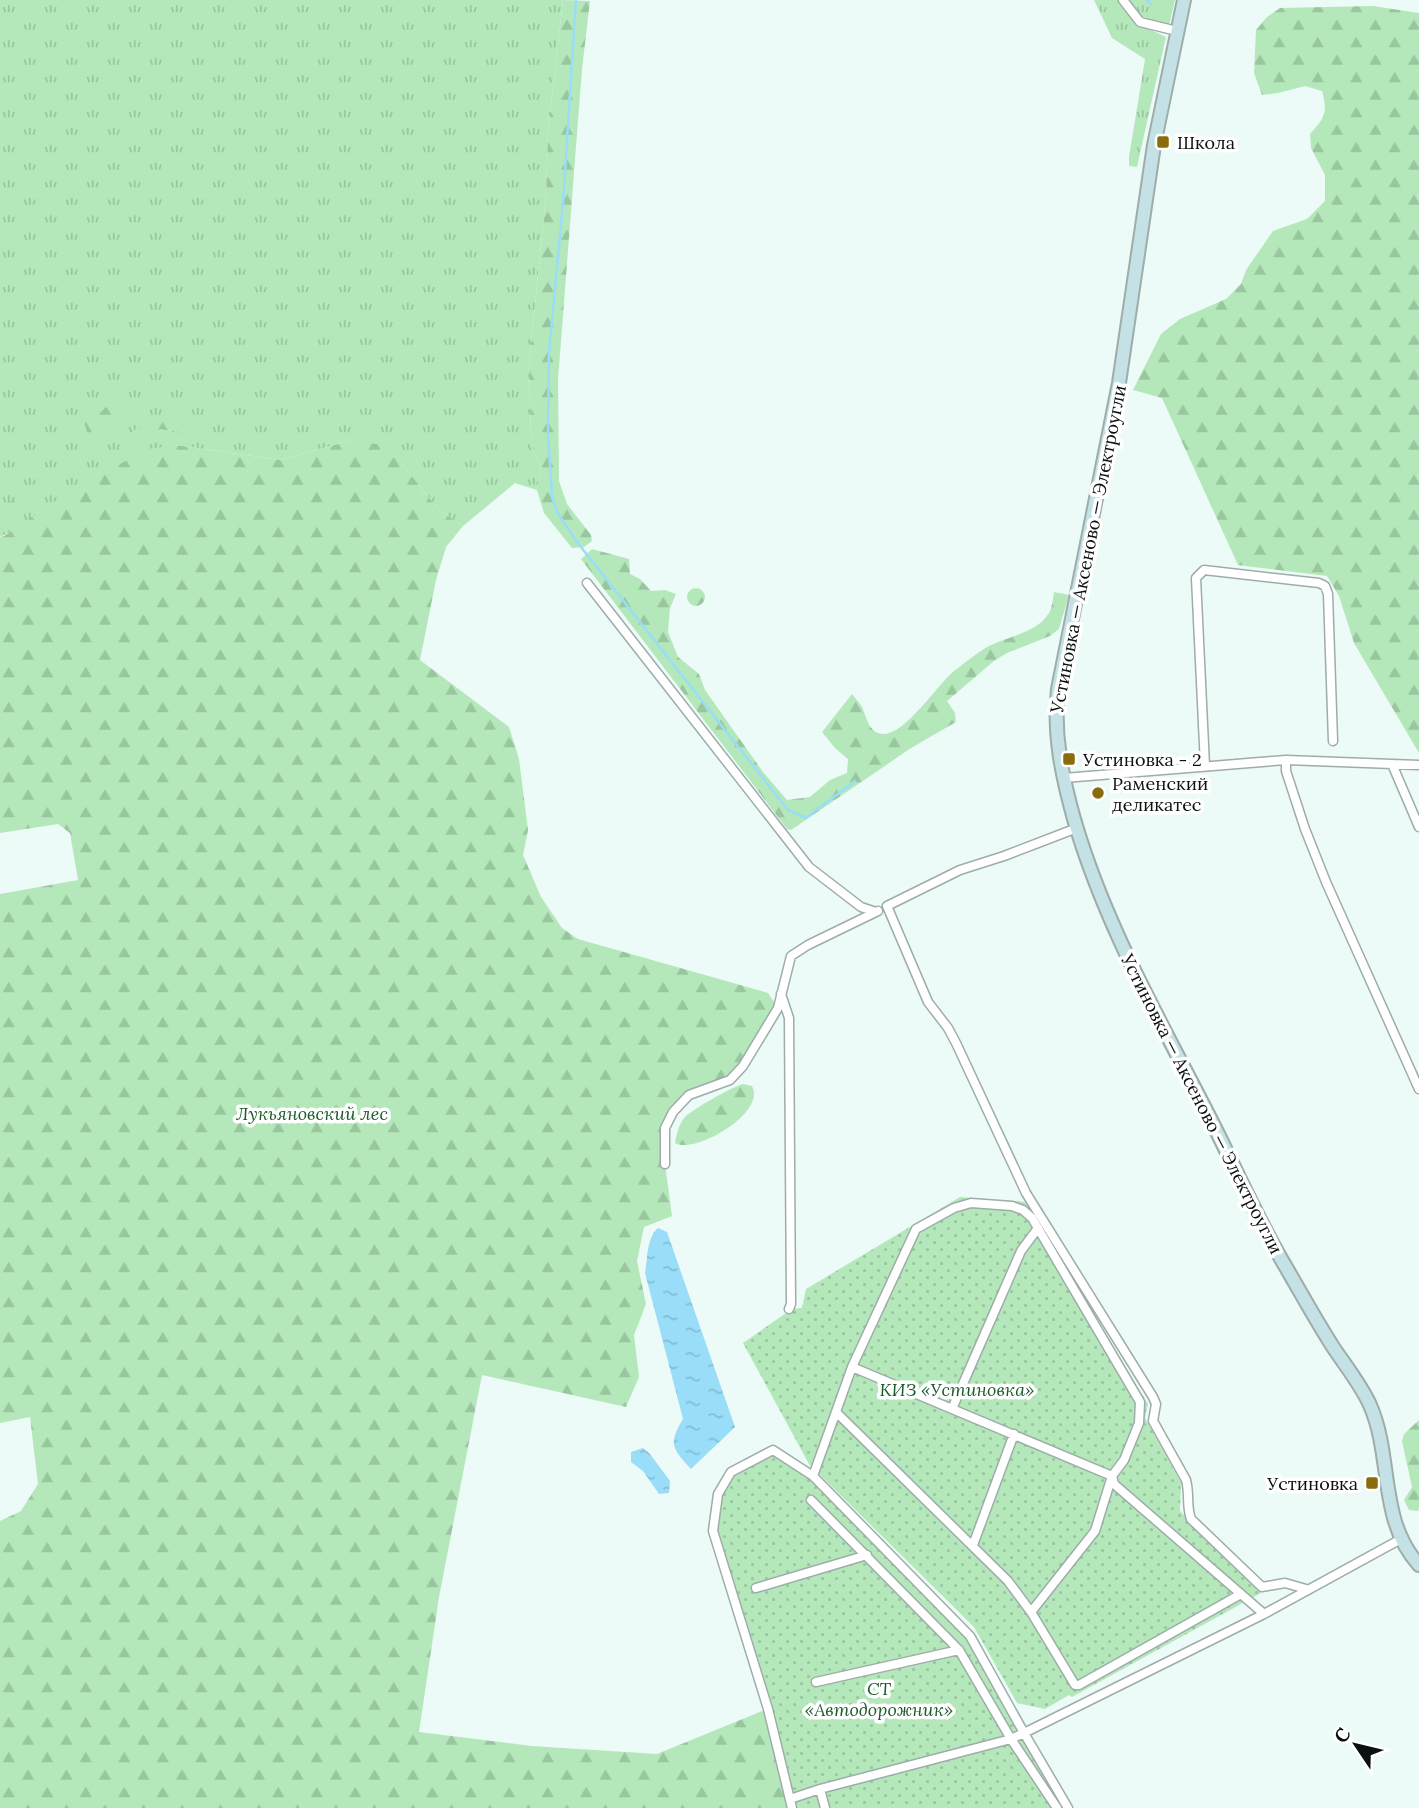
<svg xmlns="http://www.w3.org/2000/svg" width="1419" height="1808" font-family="Lora,serif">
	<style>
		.grass { fill: url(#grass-tufts) }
		.forest { fill: url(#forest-firs) }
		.garden { fill: url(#garden-dots) }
		.water { fill: url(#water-ripples) }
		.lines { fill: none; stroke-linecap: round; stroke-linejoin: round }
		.stream { stroke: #99ddf8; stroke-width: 2.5 }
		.street-casing { stroke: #9eacaa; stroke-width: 11 }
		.secondary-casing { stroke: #9eacaa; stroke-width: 16 }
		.street { stroke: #fff; stroke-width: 8 }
		.secondary { stroke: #c4e2e5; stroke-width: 12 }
		.poi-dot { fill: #896d0d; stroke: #fff; stroke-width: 2.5 }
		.labels { text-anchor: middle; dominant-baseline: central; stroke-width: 7; stroke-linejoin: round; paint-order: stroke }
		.poi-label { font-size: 18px; fill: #0b1010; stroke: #fff; text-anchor: start }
		.street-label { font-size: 18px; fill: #0b1010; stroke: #fff }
		.park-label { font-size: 18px; font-style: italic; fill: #1a5a29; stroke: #fff }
	</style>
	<defs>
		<pattern id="grass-tufts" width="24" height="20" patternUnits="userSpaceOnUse" patternTransform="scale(1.75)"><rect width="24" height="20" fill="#b4e8ba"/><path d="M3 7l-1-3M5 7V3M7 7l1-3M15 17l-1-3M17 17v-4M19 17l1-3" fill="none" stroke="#99c69f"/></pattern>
		<pattern id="forest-firs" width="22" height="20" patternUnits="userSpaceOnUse" patternTransform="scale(1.75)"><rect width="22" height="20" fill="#b4e8ba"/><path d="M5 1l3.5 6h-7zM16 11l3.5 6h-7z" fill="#99c69f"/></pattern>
		<pattern id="garden-dots" width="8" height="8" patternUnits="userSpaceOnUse" patternTransform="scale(1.75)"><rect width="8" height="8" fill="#b4e8ba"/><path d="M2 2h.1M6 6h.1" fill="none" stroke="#99c69f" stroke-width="1.8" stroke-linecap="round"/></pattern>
		<pattern id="water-ripples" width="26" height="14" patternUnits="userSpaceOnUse" patternTransform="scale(1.75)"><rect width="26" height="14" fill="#99ddf8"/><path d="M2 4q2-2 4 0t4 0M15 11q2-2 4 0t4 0" fill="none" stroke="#82bdd4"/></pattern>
	</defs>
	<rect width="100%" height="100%" fill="#ecfaf8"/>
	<path class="grass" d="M0,0H563L548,132L546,196L529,364L531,435L534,453L541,465L537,490L515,483L463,526L439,510L403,465L349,441L280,460L175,445L0,537Z
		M1094,0H1119L1138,24L1166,37L1137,167L1129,166V157L1145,59L1112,38Z
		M1126,0H1175L1169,26L1141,20Z"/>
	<path class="forest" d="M563,0L590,1L582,69L558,380L559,481L567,504L591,535L592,541L584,547L572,548L544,513L537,490L541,465L534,453L531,435L529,364L546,196L548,132Z
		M1373,6L1419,13V753L1354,643L1339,596L1327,576L1238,565L1162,398L1133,390L1161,334L1180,319L1226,299L1241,284L1246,270L1273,231L1307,219L1325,201V175L1311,148L1310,134C1325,117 1328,113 1322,91L1305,86L1278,93L1262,95L1254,73L1256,30L1267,17L1280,8Z
		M82,404L88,405L93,412L98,415L106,407L132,410L131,415L120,424L85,439L84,435L87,431L79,409Z
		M173,413L188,419L191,430L186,433L160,429L138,437L134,435V430Z
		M349,441L377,444L403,465L439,510L463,526L446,547L436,580L420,660L509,727L519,759L528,830L523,855L541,897L562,928L578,939L768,993L778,1008L730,1080L689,1095L665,1128V1164L672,1216L644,1227L637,1261L646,1304L634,1335L639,1377L626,1407L482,1375L439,1597L419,1732L532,1746L657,1754L767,1709L790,1808H0V1521L21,1511L38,1484L30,1417L0,1423V894L78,880L70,833L58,824L0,833V537L4,536L79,485L149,449L175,445L280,460Z
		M26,497L5,525L0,527V505Z
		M592,549L629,559L630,574L640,579L651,591L665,590L676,594L670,608L668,632L678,657L699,674L705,690L763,772L787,800L810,797L830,780L847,773L848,759L835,748L822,732L852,694C855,698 859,702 862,707C866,716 869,734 883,734C905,735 937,685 954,671C965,663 976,653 989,646C1008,636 1037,633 1049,613C1052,608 1053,599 1054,592L1069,595L1059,629L1050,636L1007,653L994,661L947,701L955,713L956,722L911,748L791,830L787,829L581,559Z
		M687 597a9 9 0 1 1 18 0a9 9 0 1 1-18 0Z
		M743,1084L752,1086C767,1113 694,1155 675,1143C677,1134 678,1125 685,1117C693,1109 732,1087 743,1084Z
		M1419,1420V1509L1418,1511L1409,1510L1404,1500L1412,1487L1402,1441L1404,1434Z"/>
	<path class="garden" d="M960,1197L1026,1202L1148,1404L1145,1418L1181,1483L1180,1511L1261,1593L1072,1697L1069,1695L1045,1709L1017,1703L974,1627L809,1464L743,1343L792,1309L802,1308L806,1289Z
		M773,1450L813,1476L970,1636L1068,1808H794L713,1531C720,1474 724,1476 773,1450Z"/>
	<path class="water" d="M658,1228L667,1232L735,1427L691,1469C672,1448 668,1444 683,1419L645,1273C648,1258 646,1239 658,1228Z
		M643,1448L650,1454L670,1481L669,1493L659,1494L643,1471L631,1462V1452Z"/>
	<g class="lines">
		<path class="stream" d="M576,0L563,203L549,352L548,433L552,497L557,512L577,542L788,810L806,818L855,781
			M1147,0L1151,4"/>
		<g class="street-casing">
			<path id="street" d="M1123,0L1140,22L1177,31
				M587,583L809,867L861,907L876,912
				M1286,760V771L1305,829L1326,882L1419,1089
				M1392,764L1419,827
				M1205,766L1196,578L1204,570L1319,583L1325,586L1328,594L1333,741
				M1064,778L1286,760L1419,765
				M1077,828L1004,856L960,870L887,906L928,1002L948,1028L956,1043L1026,1193L1153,1397L1156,1404L1153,1421L1186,1480C1190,1494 1186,1506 1191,1519L1262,1587L1285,1583L1306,1589
				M781,994L789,1018L791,1304L789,1309
				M665,1164V1128L673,1112L689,1095L730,1080L743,1066L778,1008L791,956L808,945L878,911
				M852,1367L1112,1476L1114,1484L1264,1614
				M952,1409L1021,1251L1038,1228
				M836,1412L1008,1581L1031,1612L1075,1685H1079L1241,1594
				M813,1476L852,1367L916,1229L954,1208L971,1203L1012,1206L1023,1210L1032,1218L1140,1402L1139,1423L1124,1460L1112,1476L1095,1531L1031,1612
				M811,1500L959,1650L1011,1739L1057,1808
				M973,1545L1014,1434
				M756,1588L867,1555
				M816,1682L959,1650
				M820,1789L825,1808
				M790,1799L820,1789L1011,1739L1024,1733L1068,1808
				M792,1808L768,1709L713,1531L718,1494L731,1472L773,1450L813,1476L970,1636L1024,1733L1264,1614L1401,1539"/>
		</g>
		<g class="secondary-casing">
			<path id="secondary" d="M1184,0L1154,145L1119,383L1058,689C1053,734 1062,776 1074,819C1105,926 1160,1020 1210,1118C1236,1169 1258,1221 1287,1269C1302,1295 1317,1322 1333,1347C1345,1365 1361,1385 1370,1405C1393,1457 1378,1520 1419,1565"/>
		</g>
		<use href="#street" class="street"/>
		<use href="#secondary" class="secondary"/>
	</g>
	<g class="poi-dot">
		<rect x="1156" y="135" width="14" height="14" rx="3.5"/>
		<rect x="1062" y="752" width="14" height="14" rx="3.5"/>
		<circle cx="1098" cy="793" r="7"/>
		<rect x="1365" y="1476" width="14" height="14" rx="3.5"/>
	</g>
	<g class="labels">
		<g class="poi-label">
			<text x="1177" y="142">Школа</text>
			<text x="1083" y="759">Устиновка - 2</text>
			<text x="1112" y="783">Раменский<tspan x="1112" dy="21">деликатес</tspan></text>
			<text x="1358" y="1483" text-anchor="end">Устиновка</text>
		</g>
		<g class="street-label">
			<text transform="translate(1088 549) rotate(-79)">Устиновка — Аксеново — Электроугли</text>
			<text transform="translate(1202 1104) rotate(63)">Устиновка — Аксеново — Электроугли</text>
		</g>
		<g class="park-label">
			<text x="312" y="1113">Лукьяновский лес</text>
			<text x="957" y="1389">КИЗ «Устиновка»</text>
			<text x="879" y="1688">СТ<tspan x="879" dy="21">«Автодорожник»</tspan></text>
		</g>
	</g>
	<g transform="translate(1356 1745) rotate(305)" stroke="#ffffff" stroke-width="5" paint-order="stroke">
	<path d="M0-5L12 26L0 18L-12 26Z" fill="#0b1010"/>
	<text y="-10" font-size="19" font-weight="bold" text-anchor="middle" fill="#0b1010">С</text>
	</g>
</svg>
